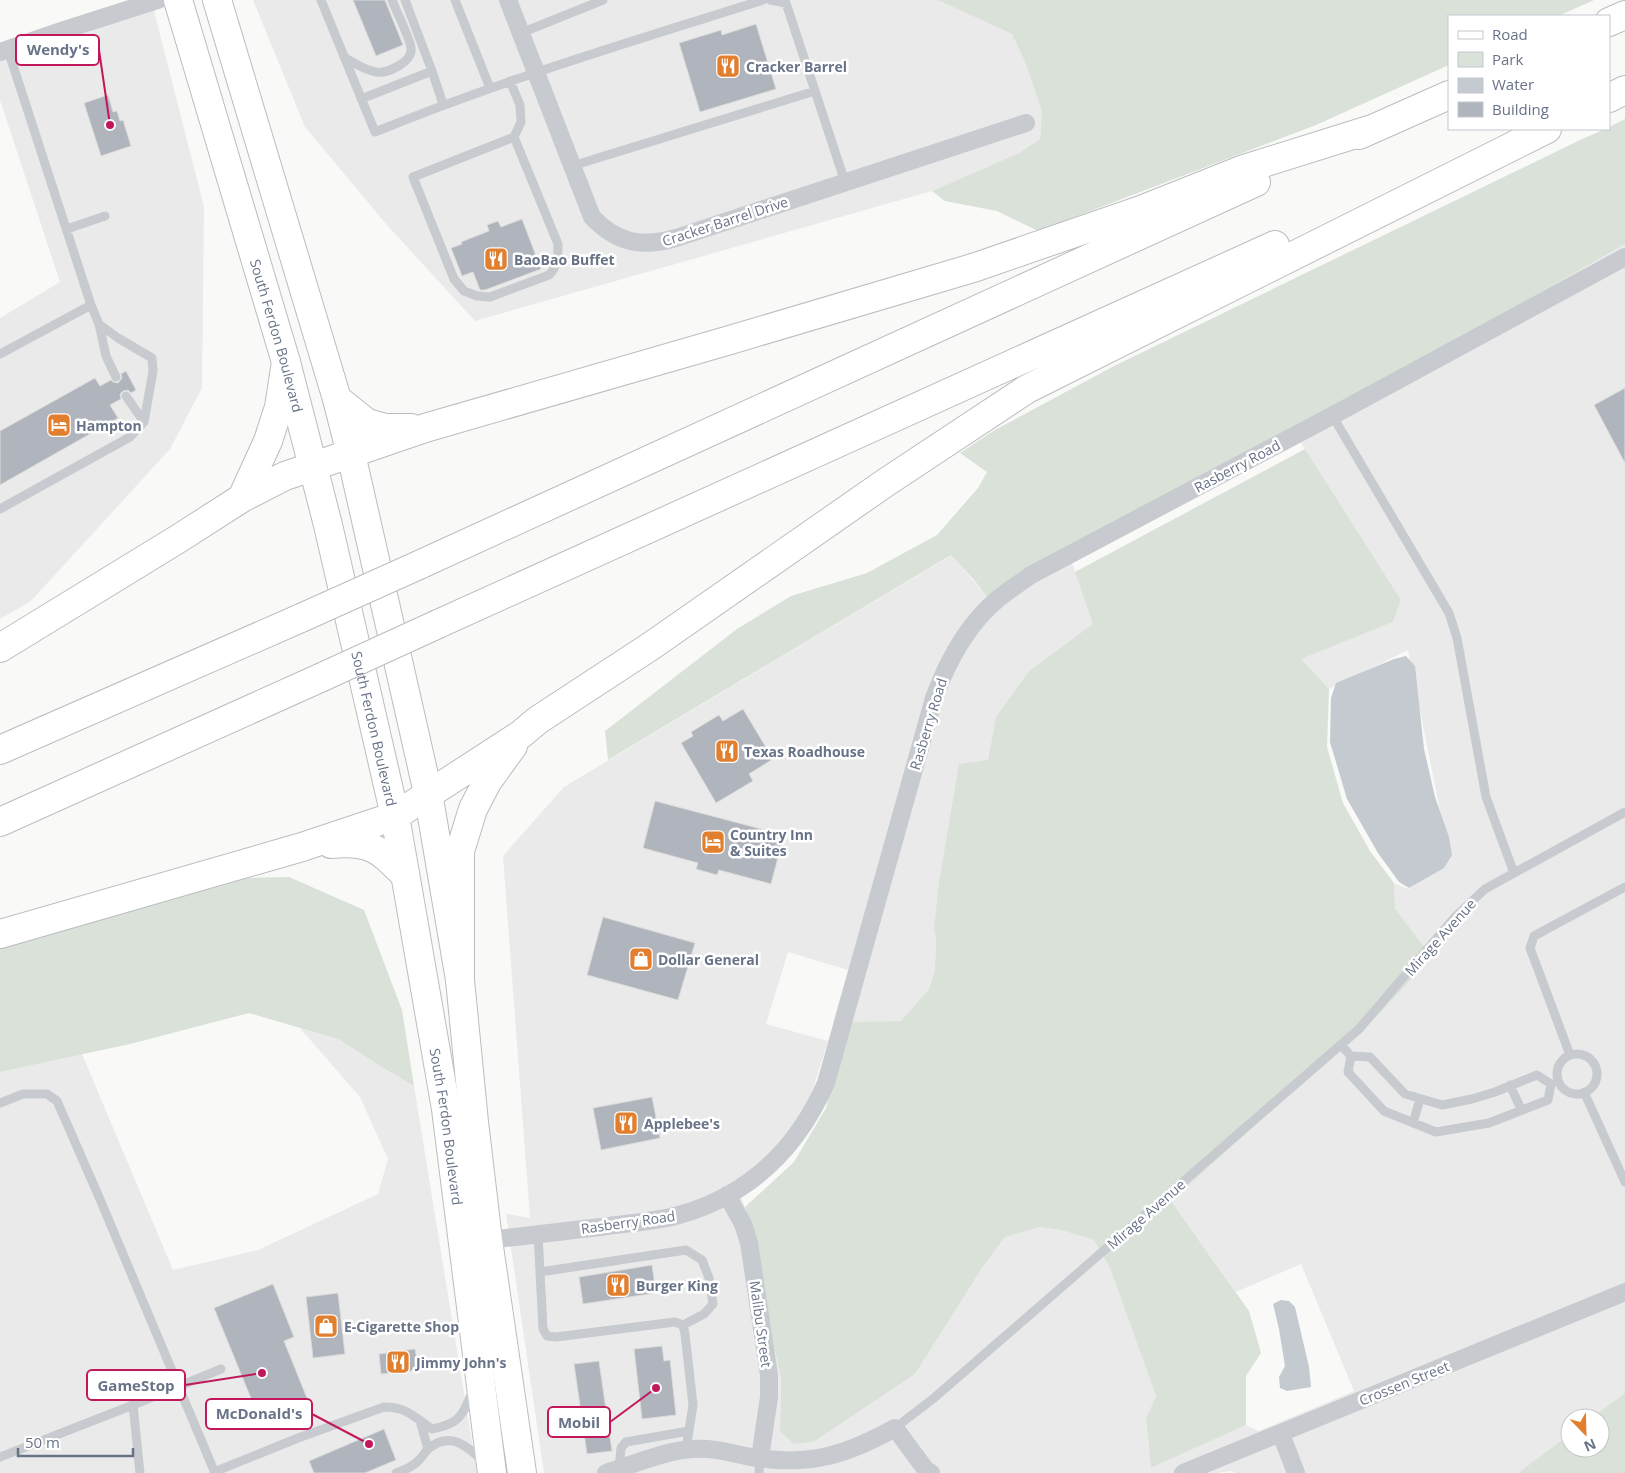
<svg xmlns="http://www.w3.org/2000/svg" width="1625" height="1473" font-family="'Open Sans',sans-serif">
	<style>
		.built { fill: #eaeaea }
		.green { fill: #d9e1d8 }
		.water { fill: #c4cad0 }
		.building { fill: #b0b5bd; stroke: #dbdbd9 }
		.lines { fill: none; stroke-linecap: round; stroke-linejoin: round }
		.primary-casing { stroke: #babdc2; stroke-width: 30 }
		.trunk-casing { stroke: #babcc0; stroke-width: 30 }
		.motorway-casing { stroke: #babcc0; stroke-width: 30 }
		.service { stroke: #c7cace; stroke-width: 9 }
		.minor { stroke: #c7cace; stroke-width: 18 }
		.primary { stroke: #fff; stroke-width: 28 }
		.trunk { stroke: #fff; stroke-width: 28 }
		.motorway { stroke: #fff; stroke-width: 28 }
		.motorway-bridge-casing { stroke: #babcc0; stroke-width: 30; stroke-linecap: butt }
		.motorway-bridge { stroke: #fff; stroke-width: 28 }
		.labels { text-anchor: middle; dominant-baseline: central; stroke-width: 5; stroke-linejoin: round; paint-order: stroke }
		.poi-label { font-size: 14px; font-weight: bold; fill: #687388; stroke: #fff; text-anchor: start }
		.street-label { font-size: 14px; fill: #687388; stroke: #fff }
		.leader { fill: none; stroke: #c2185b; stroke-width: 2 }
		.callout-dot { fill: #c2185b; stroke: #fff; stroke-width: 2 }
		.callout { fill: #fff; stroke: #c2185b; stroke-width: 2 }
		.callout-label { font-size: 15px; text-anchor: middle; font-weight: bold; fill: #687388 }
	</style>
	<rect width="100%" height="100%" fill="#f9f9f7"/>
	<path class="built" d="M253,0H933L940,1L1012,34L1025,62L1042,111L1040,139L1019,153L932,191L475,321L387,225L305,127Z
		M153,7L204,207L202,388L170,449L31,601L0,619V318L60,282L0,100V57Z
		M1625,244V1393L1591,1418H1570V1434L1518,1473H1235L1231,1471L1218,1473H544L506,1214L530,1218L503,856L564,787L952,555L990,601L1070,557L1094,624L1029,671L996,717L988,760L934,929L936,939L935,970L929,989L902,1021L833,1023L848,970L788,952L766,1024L828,1041L807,1108L741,1196L758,1246L766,1310L781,1379L780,1431L815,1441L915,1374L982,1268L1006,1236L1039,1227L1061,1230L1094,1240L1110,1268L1156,1396L1146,1418L1151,1468L1246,1425L1259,1431L1354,1391L1301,1264L1236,1292L1171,1201L1378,1015L1422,968L1431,956L1395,908L1394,883L1409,889L1438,863L1447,846L1408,650L1329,689L1300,659L1393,622L1401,600L1299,440L1288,438Z
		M300,1028L338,1039L385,1069L414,1086L477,1473H0V1072L82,1054L173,1270L258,1250L378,1194L388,1159L360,1097Z"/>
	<path class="green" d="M933,0H1594L1558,16H1449V65L1316,125L1038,231L997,211L945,201L932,191L1019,153L1040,139L1042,111L1025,62L1012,34L940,1Z
		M1625,119V244L1288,438L990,601L974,580L951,555L608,760L605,731L737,629L791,596L867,573L937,535L978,488L987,472L960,453L995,430L1114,366L1578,141L1605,129H1609V127Z
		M1305,449L1401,600L1393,622L1301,659L1329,689L1327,747L1343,803L1370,851L1394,883L1395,908L1431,956L1422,968L1378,1015L1171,1201L1249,1311L1261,1353L1246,1376V1425L1151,1468L1146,1418L1156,1396L1110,1268L1094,1240L1061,1230L1039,1227L1005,1237L982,1268L915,1374L815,1441L794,1444L780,1431L781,1379L766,1310L758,1246L745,1207L794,1162L826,1108L849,1022L901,1021L929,989L935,970L936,939L934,929L939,883L959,764L988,760L996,717L1029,671L1093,624L1075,572Z
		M289,877L364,910L402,1010L414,1086L385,1069L338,1039L249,1013L130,1044L0,1072V947L242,878Z
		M1625,1393V1473H1518L1570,1434V1448H1600V1418H1591Z"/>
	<path class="water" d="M1406,656L1415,666L1424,749L1435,797L1449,837L1452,855L1444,868L1409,888L1399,882L1378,853L1347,799L1330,742L1331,698L1336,683L1394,659Z
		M1281,1300L1289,1301L1295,1307L1309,1367L1311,1387L1287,1391L1280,1388L1279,1377L1285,1366L1279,1329L1273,1304Z"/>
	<path class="building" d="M353,0H385L403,45L376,56Z
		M756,24L776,89L700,112L679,43L721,30L722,35Z
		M108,95L113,112L117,111L120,121L123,120L131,146L101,156L84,103Z
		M522,219L541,269L485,290H480L473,272L462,276L451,248L462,244L461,242L489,231L487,225L498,221L501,227Z
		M126,371L136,390L131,393L128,390L123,391L120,394L121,399L110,405L118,418L0,485V431L95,378L100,386L111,380L113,382L118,383L122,378L121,374Z
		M1625,388V463L1594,405Z
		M743,709L773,759L749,774L753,781L716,803L681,743L693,736L691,732L719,715L723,721Z
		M655,801L784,835L771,884L719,870L717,875L696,869L698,863L643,848Z
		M603,917L695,943L678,1000L587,975Z
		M652,1097L660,1138L601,1150L593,1108Z
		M652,1265L656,1293L583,1304L579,1277Z
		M273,1284L294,1337L284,1341L307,1398L259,1418L214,1308Z
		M338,1293L345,1354L313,1358L306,1297Z
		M662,1346L664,1361L670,1360L676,1415L642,1419L634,1349Z
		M415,1349L419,1370L381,1374L379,1354Z
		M599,1361L612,1451L587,1454L574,1364Z
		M384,1429L396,1460L365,1473H314L309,1461Z"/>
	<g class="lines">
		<g class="primary-casing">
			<g id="primary">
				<path d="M428,793L460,980L474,1122L488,1240L522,1473"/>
				<path id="s1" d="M395,816L446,1109L492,1473"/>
			</g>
		</g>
		<g class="trunk-casing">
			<g id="trunk">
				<path id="s2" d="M178,0L286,362L328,525L395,816"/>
				<path d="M217,0L337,399L351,454L428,793"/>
			</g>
		</g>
		<g class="motorway-casing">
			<path id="motorway" d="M1609,22L1625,15
				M1609,98L1625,90
				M1359,135L1449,95
				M337,399L367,423L385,428H411
				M242,498L268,441L279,407L286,362
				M419,565L1256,182
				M438,624L1275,245
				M0,648L178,539L242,498L285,476L425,428L730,340L976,267L1141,210L1244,169L1375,128
				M0,750L301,618
				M0,822L320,678
				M331,844C370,840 379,849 405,875
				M0,934L302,847L395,816L520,735L538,720L651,646L885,483L1027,389L1547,129
				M460,980V851L473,809L487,782L513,746"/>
		</g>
		<path class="service" d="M321,0L375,132C502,80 633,41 763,0
			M405,0L432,71L443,104
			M455,0L490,88
			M770,0L786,3L845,182
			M521,33L603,0
			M344,57C354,63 364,70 376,72C387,74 413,62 411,48C410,38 396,11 392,0
			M510,81L520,105L521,122L514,137L413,177L454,279L464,291L477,296L490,297L549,275C558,266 558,257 558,244L514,137
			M361,99L432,71
			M572,166L815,91
			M67,229L105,216
			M99,324L106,356L116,377
			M0,354L91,305
			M126,396L144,422
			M1332,415L1449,613L1457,638L1486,797L1514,873
			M0,509L130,437L144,422L153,371L152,358L118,338L99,324L91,305L8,50
			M1341,1045L1351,1056L1370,1057L1405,1094L1442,1105L1472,1099L1495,1092L1537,1075L1551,1084L1548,1100L1489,1123L1436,1132L1384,1111L1348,1072L1351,1056
			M1557 1074a20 20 0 1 1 40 0a20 20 0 1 1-40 0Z
			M1570,1055L1530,948L1534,936L1625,887
			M1510,1085L1521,1109
			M1584,1092L1625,1182
			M0,1103L23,1094H47L57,1101L99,1197L215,1473
			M1413,1123L1420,1099
			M538,1234L543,1329L547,1336L556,1337L675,1322L683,1325L685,1334L693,1405L686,1450
			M540,1272L686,1250L702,1260L709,1278L713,1304L704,1314L683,1325
			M420,1421L428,1449
			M895,1428L934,1398L1359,1029L1456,916L1485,889L1625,812
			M0,1457L133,1405
			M619,1469L621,1448L626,1442L689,1431
			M214,1472L298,1438L384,1407C407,1407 414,1417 432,1429C460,1424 463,1415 473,1390
			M140,1473L133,1405L221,1369
			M396,1473C405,1470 414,1466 420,1459C423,1456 425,1452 428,1449C450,1431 466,1445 483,1461
			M759,1473L760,1458"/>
		<path class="minor" d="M508,0L592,217C617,243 641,248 676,238L1026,123
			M0,52L64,30L158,0
			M727,1195L743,1224L749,1243L769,1375V1397L760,1458
			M488,1240C526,1236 563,1231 601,1227C627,1223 654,1222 679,1215C750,1195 797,1149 826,1083L934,698C948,660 967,624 999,598C1009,590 1020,583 1031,575L1341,411L1625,257
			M1281,1434L1296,1473
			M606,1473C632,1465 667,1450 693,1449C715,1447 737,1455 757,1458C812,1466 848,1454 895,1428L926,1470L931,1473
			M1183,1473L1625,1292"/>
		<use href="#primary" class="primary"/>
		<use href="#trunk" class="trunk"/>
		<use href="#motorway" class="motorway"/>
		<g class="motorway-bridge-casing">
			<path id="motorway-bridge" d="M301,618L419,565
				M320,678L438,624"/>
		</g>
		<use href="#motorway-bridge" class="motorway-bridge"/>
	</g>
	<defs>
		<g id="restaurant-square" transform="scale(1.25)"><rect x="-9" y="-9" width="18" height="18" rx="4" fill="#e27f2e" stroke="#fff"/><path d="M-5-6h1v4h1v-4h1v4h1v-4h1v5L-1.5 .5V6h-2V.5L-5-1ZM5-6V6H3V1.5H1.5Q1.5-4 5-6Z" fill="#fff"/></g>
		<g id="hotel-square" transform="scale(1.25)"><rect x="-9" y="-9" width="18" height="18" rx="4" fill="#e27f2e" stroke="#fff"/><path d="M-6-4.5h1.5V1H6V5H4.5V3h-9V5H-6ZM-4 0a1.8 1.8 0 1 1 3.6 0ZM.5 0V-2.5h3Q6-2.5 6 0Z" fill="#fff"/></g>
		<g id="shop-square" transform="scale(1.25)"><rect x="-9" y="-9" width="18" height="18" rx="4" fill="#e27f2e" stroke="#fff"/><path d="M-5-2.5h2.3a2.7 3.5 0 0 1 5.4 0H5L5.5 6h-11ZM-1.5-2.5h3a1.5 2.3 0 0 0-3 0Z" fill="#fff"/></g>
	</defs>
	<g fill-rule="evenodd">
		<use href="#restaurant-square" x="728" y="66"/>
		<use href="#restaurant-square" x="496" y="259"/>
		<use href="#hotel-square" x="59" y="425"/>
		<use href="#restaurant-square" x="727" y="751"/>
		<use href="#hotel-square" x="713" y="842"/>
		<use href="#shop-square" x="641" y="959"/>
		<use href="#restaurant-square" x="626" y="1123"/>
		<use href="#restaurant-square" x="618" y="1285"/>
		<use href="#shop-square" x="326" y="1326"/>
		<use href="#restaurant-square" x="398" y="1362"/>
	</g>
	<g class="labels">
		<g class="poi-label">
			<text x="746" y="66">Cracker Barrel</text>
			<text x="514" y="259">BaoBao Buffet</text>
			<text x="76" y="425">Hampton</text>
			<text x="744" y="751">Texas Roadhouse</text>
			<text x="730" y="834">Country Inn<tspan x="730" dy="16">&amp; Suites</tspan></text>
			<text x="658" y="959">Dollar General</text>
			<text x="644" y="1123">Applebee's</text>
			<text x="636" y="1285">Burger King</text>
			<text x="344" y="1326">E-Cigarette Shop</text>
			<text x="416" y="1362">Jimmy John's</text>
		</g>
		<g class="street-label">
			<text transform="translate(725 221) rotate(-18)">Cracker Barrel Drive</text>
			<text stroke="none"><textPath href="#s2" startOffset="350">South Ferdon Boulevard</textPath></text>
			<text transform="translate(1237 466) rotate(-28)">Rasberry Road</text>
			<text transform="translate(928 724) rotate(-73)">Rasberry Road</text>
			<text stroke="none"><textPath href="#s2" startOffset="755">South Ferdon Boulevard</textPath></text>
			<text transform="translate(1440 937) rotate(-48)">Mirage Avenue</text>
			<text stroke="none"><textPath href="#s1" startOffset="315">South Ferdon Boulevard</textPath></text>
			<text transform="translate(1146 1214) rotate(-41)">Mirage Avenue</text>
			<text transform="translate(628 1222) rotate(-8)">Rasberry Road</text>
			<text transform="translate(761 1324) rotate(82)">Malibu Street</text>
			<text transform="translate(1404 1383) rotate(-22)">Crossen Street</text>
		</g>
	</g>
	<path class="leader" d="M110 125L99 50M262 1373L185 1385M369 1444L312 1414M656 1388L610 1422"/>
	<g class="callout-dot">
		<circle cx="110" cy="125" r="5"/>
		<circle cx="262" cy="1373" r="5"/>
		<circle cx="369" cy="1444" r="5"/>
		<circle cx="656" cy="1388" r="5"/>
	</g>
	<g class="callout">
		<rect x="16" y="35" width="83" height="30" rx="5"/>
		<rect x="87" y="1370" width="98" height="30" rx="5"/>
		<rect x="206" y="1399" width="106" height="30" rx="5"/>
		<rect x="548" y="1407" width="62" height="30" rx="5"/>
	</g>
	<g class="callout-label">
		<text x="58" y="55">Wendy's</text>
		<text x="136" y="1391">GameStop</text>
		<text x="259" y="1419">McDonald's</text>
		<text x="579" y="1428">Mobil</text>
	</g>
	<rect x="1448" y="15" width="162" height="115" fill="#ffffff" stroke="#c3c7cf"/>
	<rect x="1458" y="31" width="25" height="8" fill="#ffffff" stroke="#c3c7cf"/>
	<text x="1492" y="40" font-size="15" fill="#687388">Road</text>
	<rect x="1458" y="52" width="25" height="15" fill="#d9e1d8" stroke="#c3c7cf"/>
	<text x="1492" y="65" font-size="15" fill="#687388">Park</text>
	<rect x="1458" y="78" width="25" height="15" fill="#c4cad0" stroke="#c3c7cf"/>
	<text x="1492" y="90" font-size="15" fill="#687388">Water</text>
	<rect x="1458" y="102" width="25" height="15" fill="#b0b5bd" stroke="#c3c7cf"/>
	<text x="1492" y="115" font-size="15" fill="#687388">Building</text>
	<g transform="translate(1585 1433) rotate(157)"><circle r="24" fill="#ffffff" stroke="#c3c7cf"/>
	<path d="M0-4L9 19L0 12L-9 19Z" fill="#e27f2e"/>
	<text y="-8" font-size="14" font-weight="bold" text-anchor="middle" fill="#687388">N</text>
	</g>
	<path d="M18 1448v8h115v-8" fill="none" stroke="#687388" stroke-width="2.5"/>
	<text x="25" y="1448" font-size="15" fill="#687388" stroke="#ffffff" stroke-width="4" paint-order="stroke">50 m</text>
</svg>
